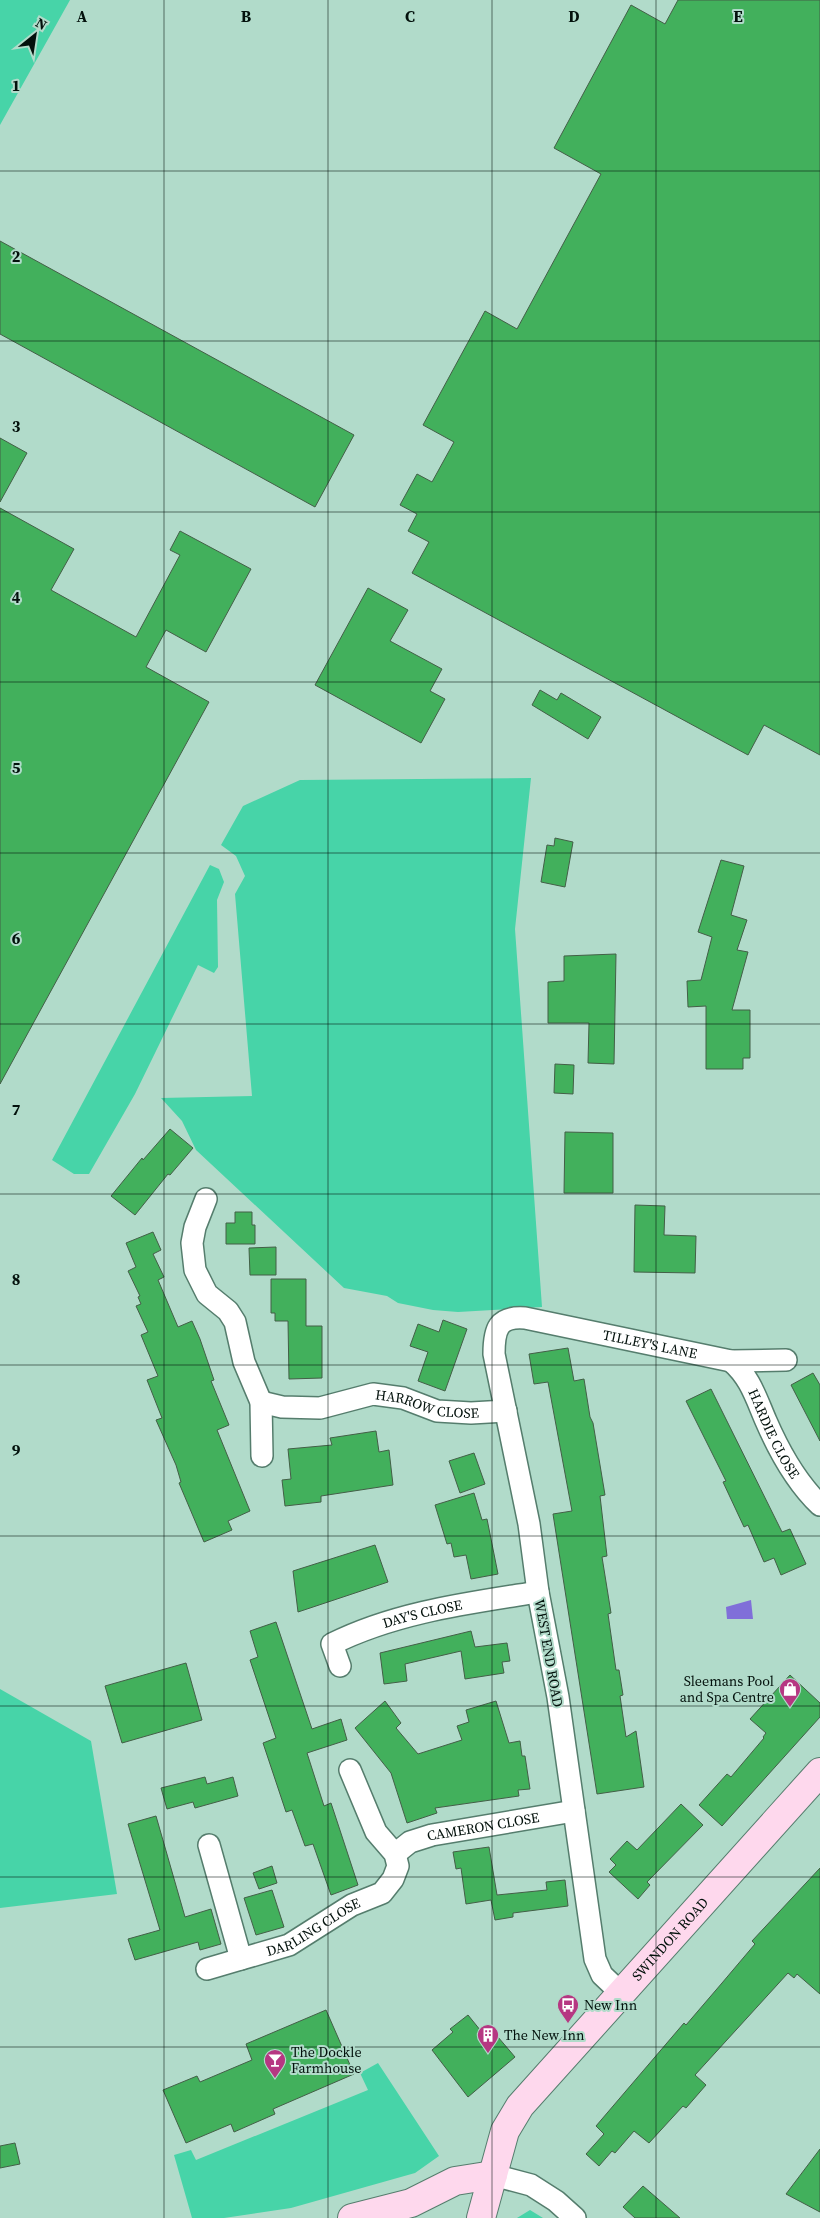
<svg xmlns="http://www.w3.org/2000/svg" width="820" height="2218" font-family="'Source Serif 4',serif">
	<style>
		.green { fill: #47d4a8 }
		.water { fill: #806fd9 }
		.building { fill: #42b05c; stroke: #435f47 }
		.lines { fill: none; stroke-linecap: round; stroke-linejoin: round }
		.minor-casing { stroke: #557d6d; stroke-width: 24 }
		.secondary-casing { stroke: #557d6d; stroke-width: 30 }
		.minor { stroke: #fff; stroke-width: 21 }
		.secondary { stroke: #fed8ed; stroke-width: 28 }
		.grid { fill: none; stroke: #03110c; stroke-width: 1; stroke-opacity: 0.55 }
		.labels { text-anchor: middle; dominant-baseline: central; stroke-width: 4; stroke-linejoin: round; paint-order: stroke }
		.street-label { font-size: 14px; fill: #03110c; stroke: #b1dbca }
		.poi-label { font-size: 14px; fill: #03110c; stroke: #b1dbca; text-anchor: start }
		.grid-label { font-size: 16px; text-anchor: middle; font-weight: bold; fill: #03110c; stroke: #b1dbca; stroke-width: 4; stroke-linejoin: round; paint-order: stroke }
	</style>
	<rect width="100%" height="100%" fill="#b1dbca"/>
	<path class="green" d="M0,0H70L0,125Z
		M531,778L515,929L542,1307L458,1312L433,1310L398,1303L387,1296L344,1288L196,1150L182,1121L161,1098L252,1096L235,894L245,876L236,856L221,845L243,806L300,780Z
		M210,865L219,869L224,882L217,900L218,967L214,973L198,965L135,1094L89,1174H74L52,1160Z
		M0,1689L91,1741L117,1894L0,1908Z
		M378,2063L439,2156L415,2173L291,2208L224,2218H192L174,2155L191,2150L196,2160L368,2090L360,2073Z
		M530,2210L543,2218H517Z"/>
	<path class="water" d="M751,1600L753,1619H727L726,1607Z"/>
	<path class="building" d="M678,0H820V755L764,725L748,755L412,573L429,542L408,531L417,514L400,505L417,474L432,482L454,442L423,425L485,311L517,329L601,174L554,148L631,5L665,24Z
		M0,241L354,435L315,507L0,334Z
		M0,438L27,453L0,502Z
		M0,508L74,549L51,590L136,637L180,555L170,550L180,531L251,569L206,652L166,630L146,667L209,702L0,1084Z
		M368,588L408,610L390,641L442,669L430,691L445,699L421,743L315,685Z
		M540,690L557,700L561,693L601,717L588,739L532,705Z
		M555,838L573,842L565,887L541,882L547,845L554,846Z
		M721,860L744,866L731,915L747,920L737,950L748,952L732,1010H750V1058H743V1069H706V1006L688,1007L687,981L701,980L712,937L698,932Z
		M616,954L614,1064L588,1063L589,1023H548V982L564,981V956Z
		M555,1064L574,1065L573,1094L554,1093Z
		M170,1129L193,1148L170,1175L168,1174L135,1215L111,1196L142,1158L143,1160Z
		M565,1132L613,1133V1193H564Z
		M635,1205L665,1206L664,1235L696,1236L695,1273L634,1272Z
		M235,1212H252V1225H255V1244H226V1223H235Z
		M153,1232L161,1250L153,1254L164,1277L158,1280L178,1327L192,1321L200,1339L214,1380L211,1381L229,1425L217,1430L250,1511L228,1521L232,1530L204,1542L179,1483L181,1482L176,1465L156,1420L162,1418L147,1380L158,1376L141,1335L148,1332L136,1306L141,1304L138,1297L140,1296L128,1271L136,1267L126,1243Z
		M276,1247V1275H250L249,1248Z
		M271,1279H306V1326H322V1378L289,1379L288,1321H275V1313H271Z
		M443,1320L467,1329L445,1391L418,1381L428,1352L410,1346L418,1324L439,1332Z
		M568,1348L574,1381L584,1379L590,1417L593,1423L605,1495L600,1496L607,1556L602,1557L611,1613L608,1614L616,1670H619L623,1695L620,1696L626,1737L636,1731L644,1787L597,1794L553,1514L572,1511L548,1382L534,1384L529,1354Z
		M813,1373L820,1385V1441L791,1385Z
		M711,1389L782,1532L790,1529L806,1564L781,1575L774,1558L764,1562L748,1525L744,1527L723,1482L726,1481L686,1401Z
		M376,1431L379,1452L389,1450L393,1485L321,1496V1502L285,1506L282,1480L291,1479L288,1449L332,1445L330,1438Z
		M474,1453L485,1484L460,1493L449,1461Z
		M474,1493L482,1520L487,1519L498,1574L471,1579L466,1555L454,1557L451,1543L447,1544L435,1505Z
		M375,1545L388,1582L298,1612L293,1571Z
		M276,1622L312,1729L341,1719L347,1740L307,1753L324,1806L331,1803L358,1885L331,1895L313,1844L305,1846L292,1810L286,1812L263,1743L276,1738L250,1660L258,1657L250,1631Z
		M471,1631L475,1647L507,1643L510,1661L502,1662L504,1673L465,1679L461,1651L405,1664L407,1681L384,1684L380,1653Z
		M186,1663L202,1720L122,1743L105,1686Z
		M790,1675L820,1703V1717L722,1826L699,1805L727,1774L731,1777L764,1738L763,1737L766,1733L750,1719Z
		M385,1701L401,1723L396,1728L418,1754L462,1740L457,1726L469,1722L466,1710L496,1701L509,1743L520,1741L522,1756H525L530,1789L518,1790L519,1796L435,1808L437,1813L407,1823L391,1773L355,1728Z
		M205,1777L207,1784L233,1777L238,1796L195,1808L193,1802L167,1809L161,1788Z
		M681,1804L703,1825L647,1882L650,1885L638,1899L609,1872L616,1865L610,1859L627,1841L637,1850Z
		M156,1816L185,1917L211,1909L221,1944L200,1950L198,1942L135,1960L128,1939L160,1930L128,1824Z
		M489,1847L497,1895L547,1890L546,1882L565,1880L568,1906L513,1913V1917L495,1920L491,1900L466,1904L461,1868L456,1869L453,1852Z
		M272,1866L277,1883L259,1889L253,1873Z
		M820,1868V1994L797,1974L794,1978L788,1973L695,2075L706,2085L686,2108L683,2106L649,2143L634,2131L615,2153L612,2151L599,2166L586,2154L604,2134L596,2126L684,2023L686,2025L722,1983L755,1944L752,1941Z
		M272,1890L284,1927L256,1935L244,1898Z
		M326,2010L354,2074L273,2109L275,2114L234,2132L231,2124L186,2143L163,2090L197,2076L200,2082L252,2060L246,2044Z
		M468,2015L485,2036L492,2030L515,2057L468,2097L432,2050L453,2032L450,2029Z
		M15,2143L20,2164L0,2168V2146Z
		M820,2149V2212L786,2194Z
		M643,2186L680,2218H635L623,2207Z"/>
	<g class="lines">
		<g class="minor-casing">
			<g id="minor">
				<path d="M206,1199L195,1227L192,1243L195,1270L207,1294L228,1311L235,1322L244,1362L261,1402L262,1456"/>
				<path id="s1" d="M731,1361C750,1377 756,1398 766,1421C779,1451 796,1482 820,1505"/>
				<path id="s2" d="M261,1402L282,1407L320,1408L373,1394L403,1398L437,1411L471,1413L506,1411"/>
				<path id="s3" d="M340,1666L332,1644C396,1612 469,1603 538,1592"/>
				<path id="s4" d="M209,1845L241,1959L289,1945L352,1905L382,1893L393,1879L398,1866L395,1854L376,1832L350,1770"/>
				<path id="s5" d="M395,1854L410,1842L432,1835L574,1811"/>
				<path d="M207,1969L241,1959"/>
				<path id="s6" d="M621,1993L602,1975L595,1959L558,1697L538,1592L529,1524L494,1354C494,1329 498,1316 525,1318L731,1361L786,1360"/>
				<path d="M493,2175L531,2185L556,2201L575,2218"/>
			</g>
		</g>
		<g class="secondary-casing">
			<g id="secondary">
				<path d="M352,2218L411,2203L455,2181L493,2175"/>
				<path id="s7" d="M481,2218L505,2131L520,2106L820,1772"/>
			</g>
		</g>
		<use href="#minor" class="minor"/>
		<use href="#secondary" class="secondary"/>
	</g>
	<path class="grid" d="M164,0V2218M328,0V2218M492,0V2218M656,0V2218M0,171H820M0,341H820M0,512H820M0,682H820M0,853H820M0,1024H820M0,1194H820M0,1365H820M0,1536H820M0,1706H820M0,1877H820M0,2047H820"/>
	<defs>
		<g id="shop-pin" transform="scale(1.125)"><path d="M0 17L-7.5 6A9.5 9.5 0 1 1 7.5 6Z" fill="#b63782" stroke="#b1dbca"/><path d="M-5-2.5h2.3a2.7 3.5 0 0 1 5.4 0H5L5.5 6h-11ZM-1.5-2.5h3a1.5 2.3 0 0 0-3 0Z" fill="#fff"/></g>
		<g id="bus-pin" transform="scale(1.125)"><path d="M0 17L-7.5 6A9.5 9.5 0 1 1 7.5 6Z" fill="#b63782" stroke="#b1dbca"/><path d="M-5-6H5V4H4V6H2V4H-2V6H-4V4H-5ZM-3.5-4V0h7V-4ZM-3.5 1.2v1.5H-2V1.2ZM2 1.2v1.5H3.5V1.2Z" fill="#fff"/></g>
		<g id="building-pin" transform="scale(1.125)"><path d="M0 17L-7.5 6A9.5 9.5 0 1 1 7.5 6Z" fill="#b63782" stroke="#b1dbca"/><path d="M-4-6H4V6H1V3H-1V6H-4ZM-2.5-4.3h1.7v1.8h-1.7ZM.8-4.3h1.7v1.8H.8ZM-2.5-1h1.7V.8h-1.7ZM.8-1h1.7V.8H.8Z" fill="#fff"/></g>
		<g id="bar-pin" transform="scale(1.125)"><path d="M0 17L-7.5 6A9.5 9.5 0 1 1 7.5 6Z" fill="#b63782" stroke="#b1dbca"/><path d="M-6-5H6L.8 .8V4.5H3.5V6h-7V4.5H-.8V.8Z" fill="#fff"/></g>
	</defs>
	<g fill-rule="evenodd">
		<use href="#shop-pin" x="790" y="1689"/>
		<use href="#bus-pin" x="568" y="2005"/>
		<use href="#building-pin" x="488" y="2035"/>
		<use href="#bar-pin" x="275" y="2060"/>
	</g>
	<g class="labels">
		<g class="street-label">
			<text stroke="none"><textPath href="#s6" startOffset="842">TILLEY'S LANE</textPath></text>
			<text stroke="none"><textPath href="#s2" startOffset="170">HARROW CLOSE</textPath></text>
			<text stroke="none"><textPath href="#s1" startOffset="85">HARDIE CLOSE</textPath></text>
			<text stroke="none"><textPath href="#s3" startOffset="119">DAY'S CLOSE</textPath></text>
			<text transform="translate(549 1653) rotate(80)">WEST END ROAD</text>
			<text stroke="none"><textPath href="#s5" startOffset="94">CAMERON CLOSE</textPath></text>
			<text stroke="none"><textPath href="#s4" startOffset="198">DARLING CLOSE</textPath></text>
			<text stroke="none"><textPath href="#s7" startOffset="344">SWINDON ROAD</textPath></text>
		</g>
		<g class="poi-label">
			<text x="774" y="1681" text-anchor="end">Sleemans Pool<tspan x="774" dy="16">and Spa Centre</tspan></text>
			<text x="584" y="2005">New Inn</text>
			<text x="504" y="2035">The New Inn</text>
			<text x="291" y="2052">The Dockle<tspan x="291" dy="16">Farmhouse</tspan></text>
		</g>
	</g>
	<g class="grid-label">
		<text x="82" y="22">A</text>
		<text x="246" y="22">B</text>
		<text x="410" y="22">C</text>
		<text x="574" y="22">D</text>
		<text x="738" y="22">E</text>
		<text x="16" y="91">1</text>
		<text x="16" y="262">2</text>
		<text x="16" y="432">3</text>
		<text x="16" y="603">4</text>
		<text x="16" y="773">5</text>
		<text x="16" y="944">6</text>
		<text x="16" y="1115">7</text>
		<text x="16" y="1285">8</text>
		<text x="16" y="1456">9</text>
	</g>
	<g transform="translate(35 35) rotate(30)" stroke="#b1dbca" stroke-width="4" paint-order="stroke">
	<path d="M0-4L9 19L0 12L-9 19Z" fill="#03110c"/>
	<text y="-8" font-size="14" font-weight="bold" text-anchor="middle" fill="#03110c">N</text>
	</g>
</svg>
